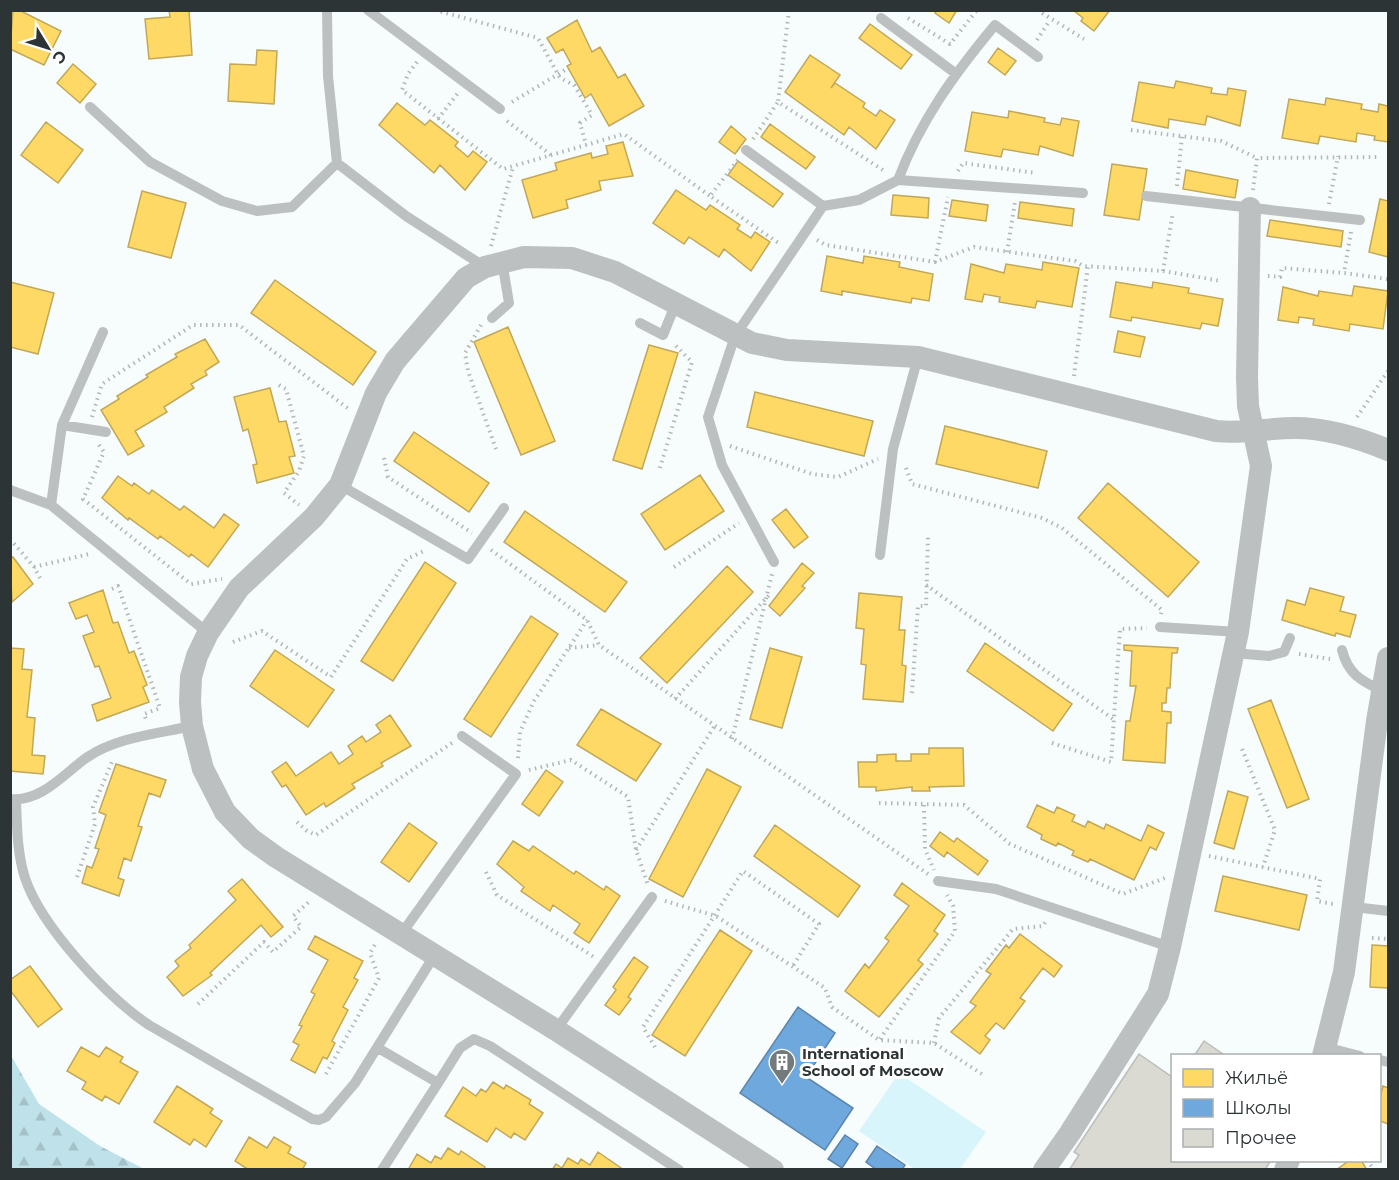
<svg xmlns="http://www.w3.org/2000/svg" width="1399" height="1180" font-family="Montserrat,sans-serif">
	<style>
		.grass { fill: #d9f5fc }
		.forest { fill: url(#forest-firs) }
		.homes { fill: #ffd966; stroke: #c0a858; stroke-width: 1.5 }
		.schools { fill: #6fa8dc; stroke: #5b85aa; stroke-width: 1.5 }
		.building { fill: #dadad2; stroke: #bcbdba; stroke-width: 1.5 }
		.lines { fill: none; stroke-linecap: round; stroke-linejoin: round }
		.path { stroke: #b3b6b6; stroke-width: 4; stroke-dasharray: 1.5 4.5; stroke-linecap: butt }
		.lane { stroke: #bcc0c0; stroke-width: 10 }
		.street { stroke: #bcc0c0; stroke-width: 22 }
		.labels { text-anchor: middle; dominant-baseline: central; stroke-width: 6; stroke-linejoin: round; paint-order: stroke }
		.poi-label { font-size: 15px; font-weight: bold; fill: #2c3436; stroke: #fff; text-anchor: start }
	</style>
	<defs>
		<pattern id="forest-firs" width="22" height="20" patternUnits="userSpaceOnUse" patternTransform="scale(1.5)"><rect width="22" height="20" fill="#bfe1e9"/><path d="M5 1l3.5 6h-7zM16 11l3.5 6h-7z" fill="#a4c2c8"/></pattern>
	</defs>
	<rect width="100%" height="100%" fill="#f7fcfd"/>
	<path class="grass" d="M899,1073L986,1132L960,1169H915L859,1131Z"/>
	<path class="forest" d="M10,1054L39,1104L100,1146L144,1169H11Z"/>
	<path class="homes" d="M13,10H19L61,31L44,65L10,49Z
		M169,10H189L192,55L149,59L145,19L170,17Z
		M937,10H957L949,23L935,13Z
		M1073,10H1110L1094,31L1081,21L1083,18Z
		M577,20L592,52L600,47L618,78L625,74L644,106L609,126L591,94L585,98L567,66L571,64L563,49L556,53L547,38Z
		M870,24L912,55L901,69L859,38Z
		M998,48L1016,61L1005,75L988,62Z
		M257,50L277,51L274,104L228,101L230,64L256,65Z
		M810,55L840,75L831,88L835,83L865,103L863,107L876,116L880,110L895,120L876,149L849,127L844,135L785,92Z
		M73,64L96,84L80,103L57,83Z
		M1176,81L1212,88L1211,93L1227,95L1228,88L1246,91L1240,126L1207,116L1205,125L1169,119L1168,128L1132,121L1139,82L1174,88Z
		M1326,98L1362,104L1361,109L1378,112L1379,104L1388,106V142L1374,140L1375,136L1357,133L1356,142L1320,136L1318,144L1282,138L1289,99L1325,105Z
		M397,103L425,125L430,120L458,142L455,146L468,157L473,151L487,162L465,190L440,165L434,173L379,125Z
		M1009,111L1045,118L1044,122L1060,125L1062,118L1079,121L1073,156L1040,146L1038,155L1003,149L1001,157L965,151L972,112L1008,118Z
		M46,122L83,150L58,183L21,155Z
		M770,124L815,157L806,169L761,137Z
		M731,126L746,139L735,154L719,142Z
		M623,142L633,176L599,181L601,190L566,200L568,208L533,218L522,180L557,170L555,163L591,153L592,158L608,154L606,146Z
		M738,161L783,194L773,207L728,175Z
		M1112,164L1147,169L1139,220L1104,215Z
		M1186,170L1238,180L1235,198L1183,189Z
		M676,190L706,210L710,205L740,225L737,229L751,238L755,232L770,242L751,271L724,249L719,257L689,237L684,244L653,223Z
		M142,191L186,203L171,258L128,247Z
		M893,195L929,198L928,218L891,215Z
		M1380,199L1388,201V257L1369,252Z
		M952,200L988,205L986,221L949,216Z
		M1020,202L1074,209L1072,226L1018,218Z
		M1270,220L1343,231L1341,247L1267,236Z
		M827,256L863,263L864,256L900,262L899,267L933,274L929,301L912,298L911,303L842,291V295L821,291Z
		M1043,262L1079,268L1072,307L1037,301L1035,308L999,302L1000,297L984,294L982,302L965,299L971,264L1004,273L1006,264L1042,270Z
		M275,280L376,352L353,385L251,313Z
		M10,282L54,293L38,354L10,347Z
		M1116,282L1152,288L1153,282L1189,288L1188,293L1223,299L1218,326L1202,323L1200,329L1132,317L1131,321L1110,317Z
		M1354,286L1388,291L1383,329L1350,324L1349,331L1313,325L1314,319L1299,317L1298,323L1278,320L1283,287L1318,296L1319,291L1352,296Z
		M508,327L555,441L521,455L474,342Z
		M1118,331L1145,337L1140,357L1114,352Z
		M205,339L219,362L205,371L207,375L191,384L194,388L164,407L167,412L135,431L144,446L128,455L101,410L119,399L117,396L148,377L146,375L177,357L175,354Z
		M649,345L678,353L642,469L613,460Z
		M270,388L279,422L286,421L295,456L289,457L294,473L257,483L253,465L257,464L248,429L243,431L234,397Z
		M755,392L873,421L864,456L747,427Z
		M945,426L1047,451L1038,488L936,464Z
		M414,432L489,483L469,512L394,461Z
		M700,475L724,511L665,550L641,514Z
		M118,476L132,486L134,483L149,494L152,490L180,510L184,506L214,528L224,514L239,525L208,567L191,554L189,557L160,536L158,539L129,518L128,520L102,498Z
		M1108,483L1199,562L1168,597L1078,518Z
		M786,509L808,537L794,548L772,520Z
		M525,511L627,582L605,612L504,542Z
		M13,557L33,584L12,602L10,558Z
		M425,562L456,583L393,681L361,661Z
		M802,563L814,573L802,586L805,588L780,616L769,606Z
		M727,566L753,592L667,683L640,658Z
		M1310,588L1344,597L1340,611L1356,615L1350,637L1336,633L1335,636L1282,620L1287,600L1305,605Z
		M103,590L113,623L118,622L129,653L134,651L147,685L143,687L149,702L97,721L92,705L111,698L99,666L95,667L83,636L94,632L87,615L76,619L69,603Z
		M859,593L902,597L899,630H905L902,665L906,666L903,702L863,699L866,665L861,664L864,629L856,628Z
		M531,616L558,634L491,737L464,719Z
		M985,643L1072,704L1053,731L967,671Z
		M1124,645L1178,648L1177,653H1172L1170,688H1167L1166,703H1162V711L1171,712V723H1167L1165,763L1123,760L1126,721H1130L1136,686H1130L1132,651L1124,650Z
		M10,648L24,649L22,669L32,670L27,717L35,718L32,755L45,756L43,774L10,771Z
		M770,648L802,657L782,728L750,719Z
		M275,650L334,690L308,727L250,686Z
		M1271,700L1309,799L1287,808L1248,709Z
		M601,709L661,744L636,781L577,745Z
		M390,715L411,746L381,763L383,766L352,784L355,788L326,807L324,803L306,815L286,785L282,787L272,772L286,762L296,776L331,752L339,764L353,754L348,746L362,736L366,742L381,732L376,725Z
		M929,748H963L964,786L929,787L930,791H912V787L876,791V787H859L858,762H877V755L896,754V761H911V754H929Z
		M116,764L166,780L160,797L149,793L138,826L142,827L131,861L124,858L118,878L124,880L119,896L82,883L87,866L92,868L99,849L95,848L106,815L99,812Z
		M707,769L741,787L683,897L649,879Z
		M546,770L563,782L539,816L522,804Z
		M1228,791L1248,797L1234,849L1214,843Z
		M1037,805L1054,813L1057,807L1075,815L1072,821L1085,827L1088,821L1104,829L1106,824L1141,841L1148,825L1164,833L1156,850L1150,847L1134,880L1090,859L1088,862L1079,858L1072,855L1074,851L1058,843L1056,846L1041,839L1042,835L1027,827Z
		M409,823L437,843L409,882L381,862Z
		M775,825L860,886L838,917L754,856Z
		M940,832L954,842L957,838L988,861L978,875L947,852L944,857L930,846Z
		M513,841L529,851L533,846L574,874L576,871L604,890L606,886L620,896L589,943L574,933L580,924L553,905L550,911L521,891L524,887L497,864Z
		M1223,876L1307,895L1299,930L1215,911Z
		M242,879L283,927L271,937L261,925L210,973L212,975L183,996L167,977L179,966L175,961L191,948L189,945L236,900L228,891Z
		M902,883L945,915L934,931L938,934L918,960L923,964L879,1017L845,991L865,964L869,968L889,941L885,938L909,906L894,895Z
		M720,930L752,951L685,1056L652,1035Z
		M1020,934L1062,966L1054,977L1043,968L1020,998L1025,1001L1004,1029L996,1023L985,1036L990,1040L980,1054L951,1032L976,1006L970,1002L991,974L986,971L1006,945L1009,948Z
		M315,936L363,961L354,978L358,980L343,1007L348,1010L332,1041L335,1043L327,1059L323,1057L315,1073L291,1060L299,1045L293,1042L302,1026L299,1025L315,994L311,992L328,960L308,949Z
		M1372,945L1388,946V988L1370,987Z
		M634,957L648,967L628,997L631,999L619,1015L605,1005L616,990L613,987Z
		M30,966L62,1009L38,1027L10,990V980Z
		M81,1047L99,1057L106,1047L123,1057L120,1062L138,1072L119,1104L105,1096L102,1101L82,1089L86,1082L67,1071Z
		M493,1082L504,1089L506,1085L531,1100L529,1104L543,1113L525,1140L514,1133L511,1138L496,1128L487,1142L445,1116L463,1087L476,1096L481,1089L486,1092Z
		M177,1086L213,1109L210,1113L222,1121L206,1147L194,1139L190,1145L154,1122Z
		M1383,1086L1388,1088V1124L1380,1121V1097Z
		M249,1137L267,1148L274,1137L291,1147L288,1153L306,1163L302,1170H249L235,1161Z
		M448,1148L459,1155L461,1151L485,1167L484,1170H408L417,1154L431,1163L435,1156L441,1159Z
		M598,1152L624,1170H552L556,1164L562,1168L568,1158L578,1164L581,1159L590,1165Z
		M1350,1160H1361L1367,1170H1336Z"/>
	<path class="schools" d="M798,1007L835,1033L806,1077L853,1108L825,1150L740,1093Z
		M845,1135L858,1144L842,1168L828,1159Z
		M877,1146L905,1165L902,1170H877L866,1162Z"/>
	<path class="building" d="M1204,1041L1226,1056H1194Z
		M1139,1054L1172,1077V1160H1271L1265,1170H1069L1079,1155L1074,1152Z"/>
	<g class="lines">
		<path class="path" d="M435,10L538,38L560,78L574,85L592,115L580,123L586,145
			M789,10L778,102L886,172
			M1037,10L1084,39
			M908,18L950,44L977,10
			M1037,40L1050,20
			M417,62L408,74L402,90L503,169L624,134L710,196
			M512,102L565,70
			M438,119L458,93
			M507,121L551,155
			M1131,130L1221,141L1257,158
			M753,139L778,102
			M738,160L710,196L780,244
			M958,171L963,163L1036,173
			M1177,186L1182,136
			M1253,190L1257,158L1380,157
			M1329,204L1338,156
			M1351,232L1344,273L1388,279
			M817,240L826,245L935,262L974,247L1075,261L1083,266L1163,271L1221,281
			M491,246L513,167
			M1007,252L1015,202
			M935,262L948,197
			M1163,271L1173,212
			M1268,276L1280,277L1282,268L1344,273
			M481,325L465,353L468,371L496,449
			M1074,376L1088,266
			M279,385L286,389L304,456L299,471L284,493L299,505
			M92,417L102,384L193,325H239L350,410
			M1357,417L1388,371
			M99,445L104,452L83,499L191,584L222,579
			M730,446L812,474L838,477L878,459
			M384,458L388,477L472,533
			M660,468L692,362L673,343
			M906,468L912,484L1042,518L1062,528L1162,610L1161,614
			M10,539L34,567L40,578
			M491,550L587,620L599,645L928,874
			M34,567L89,554
			M674,567L739,523
			M926,585L1113,719
			M112,589L118,586L160,708L144,714L147,722
			M233,642L262,631L331,677L407,559L426,550
			M569,648L599,645
			M1299,654L1330,659
			M912,693L918,606H926L928,537
			M675,699L769,595
			M732,739L772,574
			M1052,743L1111,762L1120,629L1147,628
			M1242,749L1275,830L1263,867
			M518,758L520,732L534,701L587,620
			M529,770L571,760L628,797L636,850L648,885
			M879,803L964,805L1010,844L1123,894L1165,878
			M924,805L925,849L934,870
			M297,822L307,831L316,835L452,743
			M636,850L714,727
			M1209,856L1320,879L1317,901L1333,904
			M486,872L497,895L594,957
			M77,877L95,824L93,807L112,762
			M665,901L716,916L825,988L832,1007L879,1040L934,1043L985,1076
			M1372,938L1388,939
			M198,1004L264,942L273,952L301,927L293,916L310,901
			M880,1039L955,931L953,906L947,895
			M934,1043L939,1018L1013,929L1043,926L1046,921
			M655,1047L643,1027L743,871L819,924L793,966
			M326,1074L379,978L370,953L376,943
			M1367,1160L1374,1170"/>
		<path class="lane" d="M327,10L328,76L337,163L406,216L485,267
			M368,10L500,109
			M881,18L955,73
			M90,107L150,162L222,201L257,211L292,207L337,163
			M746,150L823,206
			M898,180L1083,193
			M1146,196L1360,220
			M492,318L509,303L502,261
			M640,323L663,335L676,303
			M62,425L106,432
			M340,485L468,559L504,508
			M10,490L51,505L208,633
			M51,505L62,425L103,332
			M880,555L893,449L918,357
			M774,562L722,465L708,417L735,336L823,206L859,200L898,180C920,121 955,73 995,25L1038,57
			M1160,627L1238,632
			M1342,650C1348,674 1361,681 1383,691
			M1233,653L1269,656L1284,652L1290,638
			M11,799C41,802 64,774 86,758C117,737 156,734 192,726
			M16,800C17,826 17,853 25,878C41,926 107,997 149,1025L312,1119L319,1120L326,1117L355,1083L434,956
			M938,881L996,889L1170,947
			M1354,907L1388,911
			M402,933L516,774L462,736
			M556,1030L652,897
			M1325,1047L1360,1056
			M378,1048L438,1083L382,1170
			M1380,1060L1388,1062
			M438,1083L460,1048L474,1039L490,1046L679,1170"/>
		<path class="street" d="M1323,1056L1344,972L1377,721L1388,658
			M773,1170L556,1030L276,857L251,839L225,812L203,769L192,726L190,702L191,677L197,656L208,633L239,588L314,517L340,485L376,393L395,361L466,278L485,267L524,257L572,258L615,272L752,343L787,350L918,357L1216,431C1243,434 1268,428 1295,428C1328,428 1359,438 1388,450
			M1044,1170L1070,1133L1158,994L1170,947L1238,632L1261,466L1248,406L1247,377L1250,208
			M1285,1170L1289,1160"/>
	</g>
	<defs>
		<g id="building-pin" transform="scale(1.35)"><path d="M0 17L-7.5 6A9.5 9.5 0 1 1 7.5 6Z" fill="#737a7c" stroke="#fff"/><path d="M-4-6H4V6H1V3H-1V6H-4ZM-2.5-4.3h1.7v1.8h-1.7ZM.8-4.3h1.7v1.8H.8ZM-2.5-1h1.7V.8h-1.7ZM.8-1h1.7V.8H.8Z" fill="#fff"/></g>
	</defs>
	<g fill-rule="evenodd">
		<use href="#building-pin" x="782" y="1062"/>
	</g>
	<g class="labels">
		<g class="poi-label">
			<text x="802" y="1053">International<tspan x="802" dy="17">School of Moscow</tspan></text>
		</g>
	</g>
	<rect width="1399" height="1180" fill="none" stroke="#2c3436" stroke-width="24"/>
	<rect x="1171" y="1054" width="210" height="108" fill="#ffffff" stroke="#abaeaf" stroke-width="1.5"/>
	<rect x="1183" y="1069" width="30" height="18" fill="#ffd966" stroke="#abaeaf" stroke-width="1.5"/>
	<text x="1225" y="1084" font-size="18" fill="#2c3436">Жильё</text>
	<rect x="1183" y="1099" width="30" height="18" fill="#6fa8dc" stroke="#abaeaf" stroke-width="1.5"/>
	<text x="1225" y="1114" font-size="18" fill="#2c3436">Школы</text>
	<rect x="1183" y="1129" width="30" height="18" fill="#dadad2" stroke="#abaeaf" stroke-width="1.5"/>
	<text x="1225" y="1144" font-size="18" fill="#2c3436">Прочее</text>
	<g transform="translate(48 48) rotate(128)" stroke="#ffffff" stroke-width="4.5" paint-order="stroke">
	<path d="M0-4.5L10 22L0 15L-10 22Z" fill="#2c3436"/>
	<text y="-9" font-size="16" font-weight="bold" text-anchor="middle" fill="#2c3436">С</text>
	</g>
</svg>
